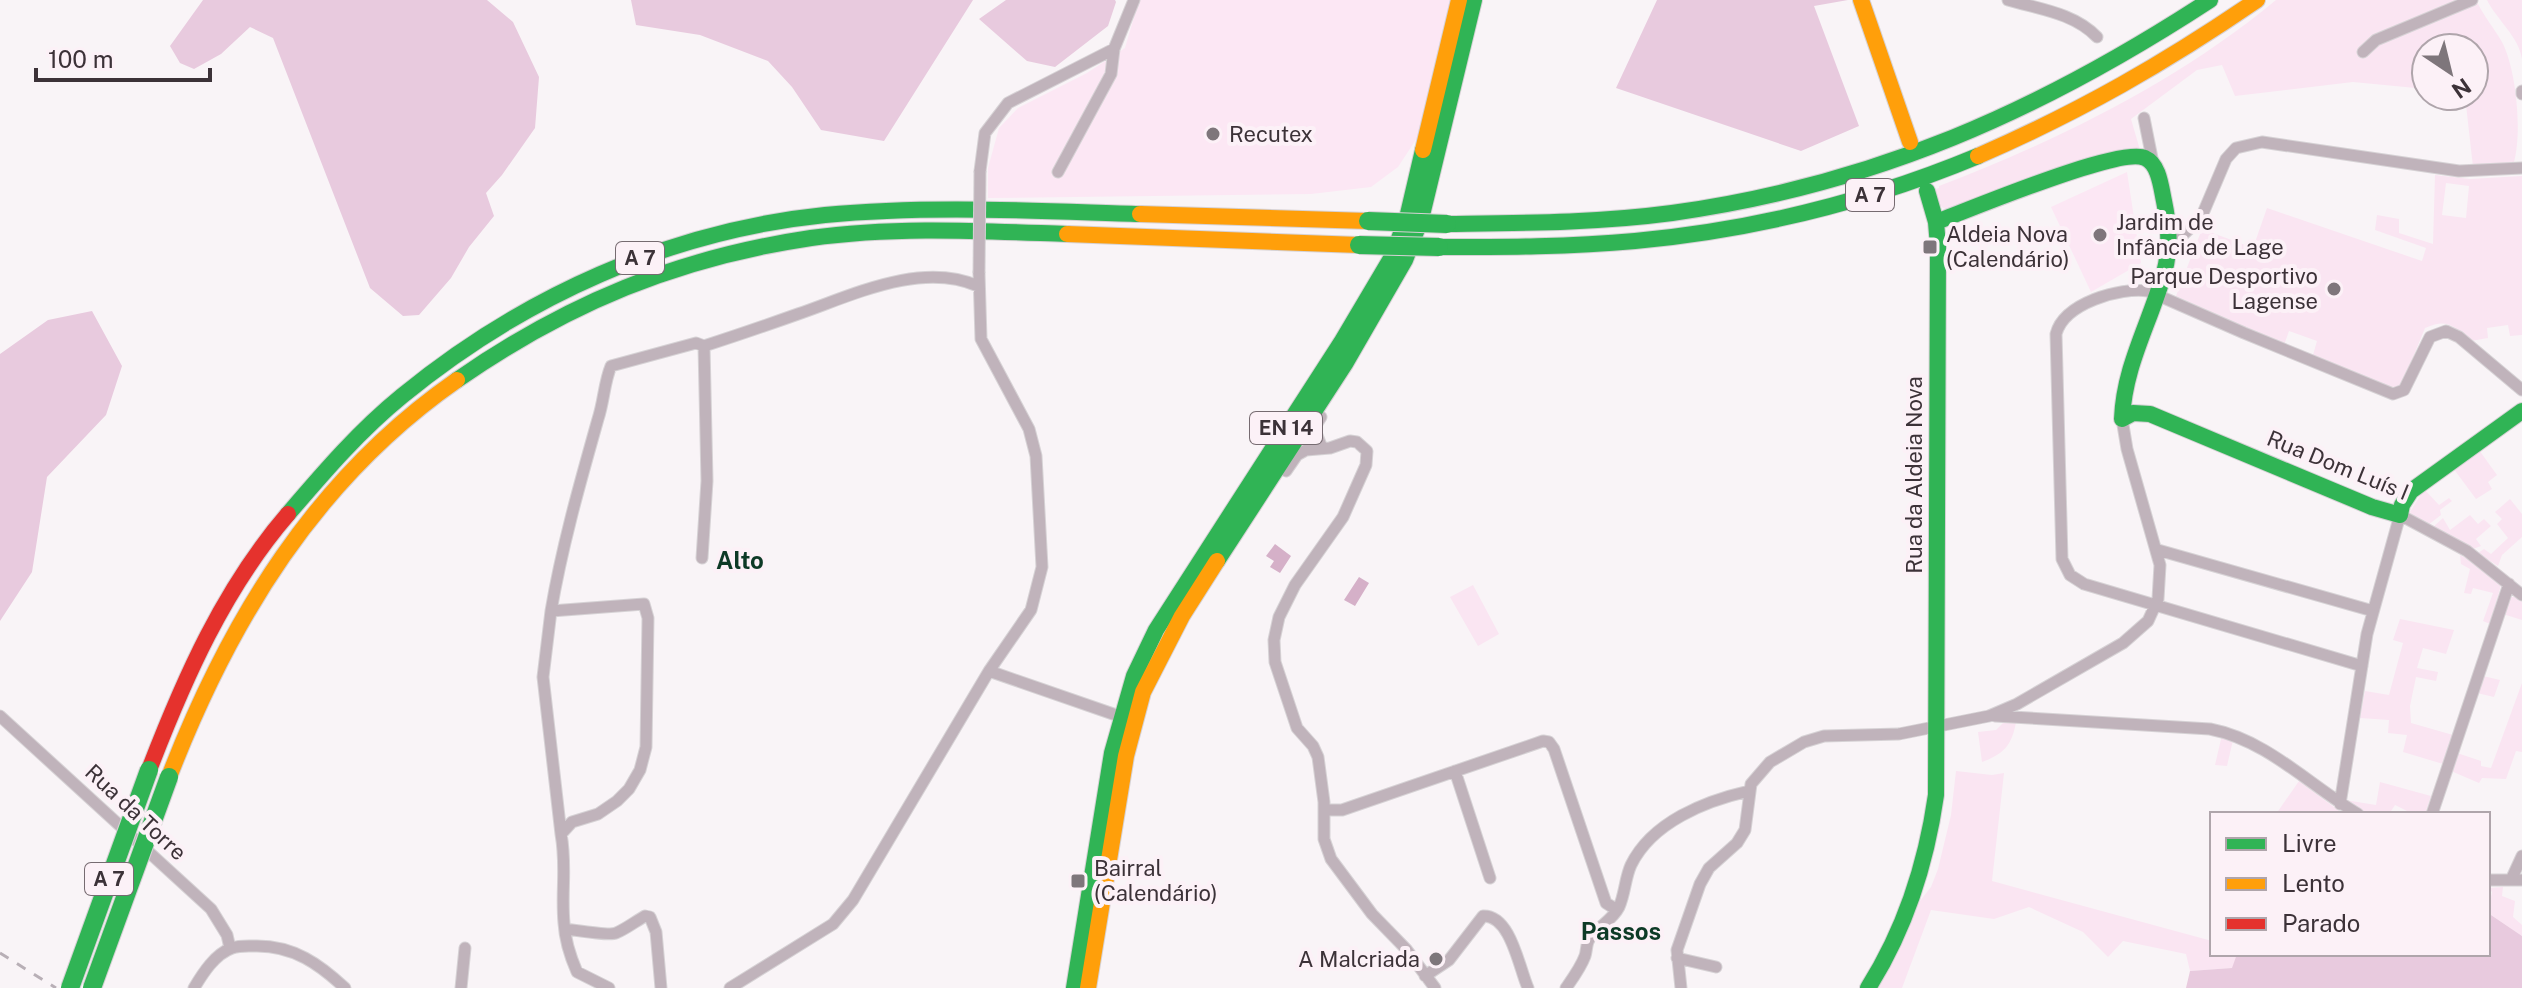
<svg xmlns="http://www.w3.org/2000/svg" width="2522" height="988" font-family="'Public Sans',sans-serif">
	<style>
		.built { fill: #fce7f4 }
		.green { fill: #fae5f2; fill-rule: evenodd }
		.forest { fill: #e8cade }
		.water { fill: #d5b0c8 }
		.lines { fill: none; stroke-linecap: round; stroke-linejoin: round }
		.street-casing { stroke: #d6d2d5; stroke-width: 13 }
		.fast-casing { stroke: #d6d2d5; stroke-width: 18 }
		.slow-casing { stroke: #d6d2d5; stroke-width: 18 }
		.jam-casing { stroke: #d6d2d5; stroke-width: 18 }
		.street { stroke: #c0b3bb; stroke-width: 11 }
		.fast { stroke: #30b455; stroke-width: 16 }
		.slow { stroke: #ff9f0a; stroke-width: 16 }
		.jam { stroke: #e5322d; stroke-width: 16 }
		.rail { stroke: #b8afb6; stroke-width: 3; stroke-dasharray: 10 10; stroke-linecap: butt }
		.street-bridge-casing { stroke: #d6d2d5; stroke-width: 13; stroke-linecap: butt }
		.fast-bridge-casing { stroke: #d6d2d5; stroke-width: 20; stroke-linecap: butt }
		.street-bridge { stroke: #c0b3bb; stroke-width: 11 }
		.fast-bridge { stroke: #30b455; stroke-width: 18 }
		.poi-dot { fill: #7e767b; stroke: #fcf1f7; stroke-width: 3 }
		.labels { text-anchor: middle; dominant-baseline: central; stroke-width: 8; stroke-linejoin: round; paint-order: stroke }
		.shield { fill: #fcf1f7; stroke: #766b71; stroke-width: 2 }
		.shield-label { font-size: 20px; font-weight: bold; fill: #3c3238 }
		.poi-label { font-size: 22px; fill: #3c3238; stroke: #fcf1f7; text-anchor: start }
		.street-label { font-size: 22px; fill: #3c3238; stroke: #fcf1f7 }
		.neighbourhood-label { font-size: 24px; font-weight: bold; fill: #0d3a26; stroke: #fcf1f7 }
	</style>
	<rect width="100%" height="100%" fill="#f9f4f7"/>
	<path class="built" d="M1139,0H1463L1419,135L1398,167L1371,187L1311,194L988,198V168L999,128L1018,108L1087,73L1125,48Z
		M2127,172L2141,263L2091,292L2051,207Z"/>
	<path class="green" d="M2276,0H2476C2483,15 2494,28 2502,42C2517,71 2522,133 2514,162L2499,167H2473L2465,96H2474V48H2426V89L2353,82L2235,96L2222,65L2197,70L2131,119L2140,150L1946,210L1938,204L1933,190L1939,188V186C2059,140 2177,82 2276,0Z
		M2487,0H2522V59C2519,37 2497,20 2487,0Z
		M2435,175L2470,179L2522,176V335L2510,336L2508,325L2487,328L2488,338L2471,341C2452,326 2449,318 2425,328L2403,382L2397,388L2388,387L2313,355L2317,341L2289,331L2284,345L2176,296L2202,229L2253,248L2267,208L2422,261L2426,248L2375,230L2377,215L2399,219V233L2433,244ZM2446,183L2469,186L2466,218L2442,215Z
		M2479,450L2497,475L2488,482L2492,489L2476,499L2453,468Z
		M2424,489L2439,505L2449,498L2452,501L2440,510L2441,515L2428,525L2413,518L2410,512Z
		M2510,499L2522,514V537L2502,555L2498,566L2478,553L2484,549L2491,554L2508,538L2497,524L2502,519L2495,512Z
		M2470,515L2478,524L2484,519L2491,526L2476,539L2481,546L2473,549L2432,528L2443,518L2450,530Z
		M2460,555L2479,565L2501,585L2490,624L2483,621L2493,593L2473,588L2471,594L2464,593L2470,569L2461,564Z
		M1473,585L1499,634L1478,646L1450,597Z
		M2511,597H2517L2522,602V620L2503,614Z
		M2400,619L2454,630L2446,654L2423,648L2417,668L2438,672L2436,681L2416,677L2410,706L2411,723L2453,735L2443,764L2403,752L2407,735L2388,733L2389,720L2360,718L2365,691L2389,695L2403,643L2393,640Z
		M2483,676L2500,680L2494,697L2477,693Z
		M2522,683V752L2516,751L2506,779L2482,778L2479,783L2451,771L2457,753L2481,761V766L2491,768Z
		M2004,722H2016C2012,745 2004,754 1982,762L1978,732L1996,730Z
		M2222,735L2233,740L2227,766L2215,765Z
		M1956,771L1992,775L2004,773L1992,881L2212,941V954H2237L2233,968L2190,971L2186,954L2123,941L2108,957L2083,932L2029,907L1994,919L1931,910L1902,988H1877L1916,906L1931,887L1938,869L1951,815Z
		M2299,781L2342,813L2344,814H2276Z
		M2380,782L2431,796L2425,814H2413L2395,805L2389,814H2366L2345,800L2376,805Z
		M2503,887L2502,896L2515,901L2513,917L2522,925V936L2488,913L2492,892L2488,888Z"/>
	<path class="forest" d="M203,0H487L513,22L539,77L535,128L502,175L486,193L494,216L469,247L451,278L419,315L403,316L370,288L273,38L250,27L221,54L194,69L180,63L170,46Z
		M631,0H973L884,141L821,130L792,87L768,61L700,35L636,25Z
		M1006,0H1115L1116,2L1108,26L1055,67L1027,61L979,19Z
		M1657,0H1848L1814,6L1859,126L1801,151L1616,88Z
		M92,311L122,366L106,415L47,477L32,572L0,621V354L48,320Z
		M2488,913L2522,936V988H2186L2190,971L2232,968L2237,954H2488Z"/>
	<path class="water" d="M1275,544L1291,556L1280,573L1270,567L1274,561L1266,556Z
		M1359,577L1369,583L1355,606L1344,600Z"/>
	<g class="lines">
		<g class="street-casing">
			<path id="street" d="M2008,0C2039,9 2074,13 2097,37
				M2363,52L2376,40L2472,0
				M2522,91V94
				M2144,118L2153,163
				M980,171L985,133L1008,103L1114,49L1134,0
				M1058,172L1111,74L1114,49
				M2169,248L2201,218L2226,159L2236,148L2262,142L2459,171L2522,168
				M704,346C735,336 767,325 798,314C853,295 921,261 978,286
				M1321,417L1314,428L1322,448
				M1286,471L1297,455L1306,450L1330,448L1350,441L1357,442L1367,451L1366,465L1343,517L1295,585L1279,617L1274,640L1275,662L1297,728L1313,746L1318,757L1324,802V839L1331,859L1372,914L1406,949L1435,988
				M2158,550L2373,611
				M551,611C562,546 580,483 598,419C604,401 604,383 611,366L696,343L704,346L707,481L702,558
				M2362,666L2084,584L2070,575L2062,559L2056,334C2064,303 2120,287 2148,291L2244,333L2393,394L2404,390L2430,337L2446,331L2459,337L2522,390
				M989,671L1116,715
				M0,716L211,909L227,935L230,948
				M1995,716L2210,729C2267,740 2309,785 2358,814
				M1455,771L1490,878
				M2340,804L2367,634L2400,515L2467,551L2522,595
				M1324,810H1342L1543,741L1549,742L1554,749L1606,903L1617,910
				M2432,814L2509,584
				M561,834L543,677L551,611L644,604L648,618L646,747L640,770L629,789L617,801L598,814L572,822L561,834C567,867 561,891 564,923C565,940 570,956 577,972L609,988
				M2488,880H2522
				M2511,880L2522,856
				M565,929C575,930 609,936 616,933C626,929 636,921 645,916L650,917L656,932L661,988
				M1677,958L1716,967
				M1425,976L1449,960L1483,916C1511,915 1519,968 1528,988
				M194,988C203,973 215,954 232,948C240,945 249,946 257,946C294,946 319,964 345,988
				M461,988L465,948
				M730,988L833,924L853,900L989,671L1031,610L1042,567L1036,456L1029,429L981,339L979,273
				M1566,988C1573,978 1581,967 1585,956C1587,950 1586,943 1590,938C1598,926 1612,921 1619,907C1625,894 1625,878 1631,865C1652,822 1705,801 1749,791
				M1681,988L1677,950L1700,884L1709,868L1737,843L1745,830L1751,784L1770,762L1804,742L1824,736L1899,734L1989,716L2017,704L2123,643L2148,621L2158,599L2160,565L2127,449L2122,419"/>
		</g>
		<g class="fast-casing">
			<path id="fast" d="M1936,222C1969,210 2120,146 2145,158C2159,164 2161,187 2164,201C2169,225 2171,248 2164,273C2150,323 2124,366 2122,419L2133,413L2150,414L2372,507L2400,515L2402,505L2411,491L2522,411
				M1447,224C1522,223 1597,223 1672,213C1874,185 2040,111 2210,0
				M1439,247C1504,247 1570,247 1635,241C1752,230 1870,201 1978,156
				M457,380C568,303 677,258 811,238C895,226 982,231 1067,234
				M288,514C324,472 359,431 402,396C523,297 668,231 825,215C929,205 1035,211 1140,214
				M1217,561L1345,364L1405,260L1421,219L1474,0
				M1074,988L1112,753L1134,676L1156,630L1342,341L1393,255L1408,214L1423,150
				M1868,988C1906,928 1926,865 1936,795L1938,246L1936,222L1927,191"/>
		</g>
		<g class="slow-casing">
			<path id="slow" d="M1861,0L1910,142
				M1423,150L1459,0
				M1978,156C2081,111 2165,63 2257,0
				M1140,214L1368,221
				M1067,234L1359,245
				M169,777C230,619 316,478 457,380
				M1088,988L1126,756L1143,692L1182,616L1217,561"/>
		</g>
		<g class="jam-casing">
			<path id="jam" d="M149,770C184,679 224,588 288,514"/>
		</g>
		<use href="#street" class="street"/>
		<use href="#fast" class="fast"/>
		<use href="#slow" class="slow"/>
		<use href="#jam" class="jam"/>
		<path class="rail" d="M0,953L56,988"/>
		<g class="street-bridge-casing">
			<path id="street-bridge" d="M979,273L980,171"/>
		</g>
		<g class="fast-bridge-casing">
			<path id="fast-bridge" d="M1368,221L1447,224
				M1359,245L1439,247
				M70,988L149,770
				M92,988L169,777"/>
		</g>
		<use href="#street-bridge" class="street-bridge"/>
		<use href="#fast-bridge" class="fast-bridge"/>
	</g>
	<g class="poi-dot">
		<circle cx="1213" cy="134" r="8"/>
		<circle cx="2100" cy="235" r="8"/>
		<rect x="1922" y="239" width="16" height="16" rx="4"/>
		<circle cx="2334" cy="289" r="8"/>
		<rect x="1070" y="873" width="16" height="16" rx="4"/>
		<circle cx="1436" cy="959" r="8"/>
	</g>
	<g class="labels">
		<g class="shield">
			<rect x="1846" y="179" width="48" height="32" rx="6"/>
			<rect x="616" y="242" width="48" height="32" rx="6"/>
			<rect x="1250" y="412" width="72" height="32" rx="6"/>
			<rect x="85" y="863" width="48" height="32" rx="6"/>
		</g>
		<g class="shield-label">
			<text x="1870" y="195">A 7</text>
			<text x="640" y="258">A 7</text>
			<text x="1286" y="428">EN 14</text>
			<text x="109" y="879">A 7</text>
		</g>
		<g class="poi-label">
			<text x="1229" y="134">Recutex</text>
			<text x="2116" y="222">Jardim de<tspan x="2116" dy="25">Infância de Lage</tspan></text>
			<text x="1946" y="234">Aldeia Nova<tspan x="1946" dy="25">(Calendário)</tspan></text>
			<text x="2318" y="276" text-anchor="end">Parque Desportivo<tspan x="2318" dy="25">Lagense</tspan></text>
			<text x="1094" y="868">Bairral<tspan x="1094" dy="25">(Calendário)</tspan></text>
			<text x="1420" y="959" text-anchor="end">A Malcriada</text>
		</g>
		<g class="street-label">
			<text transform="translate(2338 465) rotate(22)">Rua Dom Luís I</text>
			<text transform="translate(1914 475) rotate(-90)">Rua da Aldeia Nova</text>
			<text transform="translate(136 812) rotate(43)">Rua da Torre</text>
		</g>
		<g class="neighbourhood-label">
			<text x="740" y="560">Alto</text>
			<text x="1621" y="931">Passos</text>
		</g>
	</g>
	<rect x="2210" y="812" width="280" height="144" fill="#fcf1f7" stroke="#afa5ab" stroke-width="2"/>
	<rect x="2226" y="838" width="40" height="12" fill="#30b455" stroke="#afa5ab" stroke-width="2"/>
	<text x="2282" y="852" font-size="24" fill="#3c3238">Livre</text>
	<rect x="2226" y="878" width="40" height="12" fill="#ff9f0a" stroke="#afa5ab" stroke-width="2"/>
	<text x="2282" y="892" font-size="24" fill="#3c3238">Lento</text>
	<rect x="2226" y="918" width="40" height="12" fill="#e5322d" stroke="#afa5ab" stroke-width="2"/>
	<text x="2282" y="932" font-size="24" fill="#3c3238">Parado</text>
	<g transform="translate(2450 72) rotate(145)"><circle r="38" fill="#fcf1f7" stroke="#afa5ab" stroke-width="2"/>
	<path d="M0-6L14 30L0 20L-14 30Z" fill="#7e767b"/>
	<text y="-12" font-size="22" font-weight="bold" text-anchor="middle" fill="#3c3238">N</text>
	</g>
	<path d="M36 68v12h174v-12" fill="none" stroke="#3c3238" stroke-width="4"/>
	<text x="48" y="68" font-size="24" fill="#3c3238" stroke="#fcf1f7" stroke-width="6" paint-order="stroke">100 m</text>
</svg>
